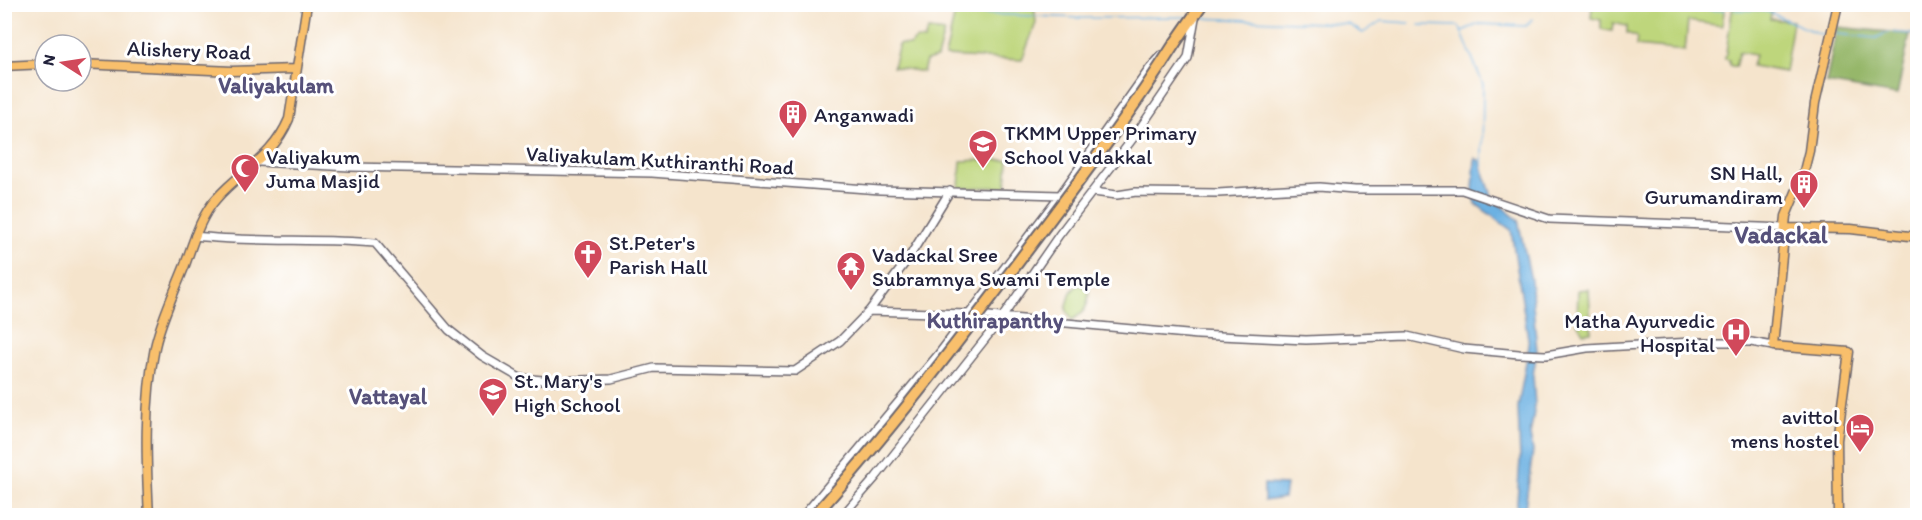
<svg xmlns="http://www.w3.org/2000/svg" width="1922" height="520" font-family="Itim,sans-serif">
	<style>
		.green { fill: #bed67b; stroke: #707c5b; stroke-width: 1.5 }
		.forest { fill: #96b76b; stroke: #5c6c53; stroke-width: 1.5 }
		.water { fill: #6cb1e2; stroke: #476a8e; stroke-width: 1.5 }
		.lines { fill: none; stroke-linecap: round; stroke-linejoin: round }
		.stream { stroke: #6cb1e2; stroke-width: 1.5 }
		.minor-casing { stroke: #6c666e; stroke-width: 10 }
		.major-casing { stroke: #6c666e; stroke-width: 11 }
		.highway-casing { stroke: #6c666e; stroke-width: 14 }
		.minor { stroke: #fff; stroke-width: 7 }
		.major { stroke: #f8bf6c; stroke-width: 8 }
		.highway { stroke: #f8bf6c; stroke-width: 10 }
		.highway-bridge-casing { stroke: #6c666e; stroke-width: 14; stroke-linecap: butt }
		.highway-bridge { stroke: #f8bf6c; stroke-width: 10 }
		.labels { text-anchor: middle; dominant-baseline: central; stroke-width: 6; stroke-linejoin: round; paint-order: stroke }
		.street-label { font-size: 21px; fill: #22223b; stroke: #fff }
		.poi-label { font-size: 21px; fill: #22223b; stroke: #fff; text-anchor: start }
		.neighbourhood-label { font-size: 22px; font-weight: bold; fill: #56517a; stroke: #fff }
		.quarter-label { font-size: 24px; font-weight: bold; fill: #56517a; stroke: #fff }
	</style>
	<rect width="100%" height="100%" fill="#fff"/>
	<filter id="ink" filterUnits="userSpaceOnUse"><feTurbulence type="fractalNoise" baseFrequency=".0167" numOctaves="2"/><feDisplacementMap in="SourceGraphic" scale="12" xChannelSelector="R" yChannelSelector="G"/><feConvolveMatrix kernelMatrix="1 2 1 2 8 2 1 2 1" color-interpolation-filters="sRGB"/></filter>
	<filter id="wash" filterUnits="userSpaceOnUse"><feTurbulence type="fractalNoise" baseFrequency=".008" numOctaves="4" result="noise"/><feDisplacementMap in="SourceGraphic" scale="24" xChannelSelector="R" yChannelSelector="G"/><feGaussianBlur stdDeviation="1.35" result="paint"/><feColorMatrix in="noise" values="0 0 0 0 0 0 0 0 0 0 0 0 0 0 0 0 0 1.4 0 .05"/><feComposite in="paint" operator="in"/></filter>
	<g filter="url(#wash)">
		<rect width="100%" height="100%" fill="#f5e4cc"/>
		<path class="green" d="M957,4L1034,5L1036,23L1022,60L945,56Z
			M1578,5L1725,4V5L1722,26L1688,21L1685,51L1636,46L1637,37L1627,33V26L1613,23L1612,31L1601,29V20L1591,18L1592,6Z
			M1733,5H1773L1770,19L1793,21L1785,72L1752,66L1755,55L1739,52L1735,67L1729,65V60L1725,59Z
			M928,30L944,32L937,58L926,61L923,72L893,67L899,44L910,45L916,39L924,40Z
			M983,160H1008L1006,187L959,188L961,161Z
			M1078,284L1089,289C1089,304 1086,312 1072,320L1066,309L1071,292Z
			M1589,289L1591,332L1583,333L1577,322L1578,290Z"/>
		<path class="forest" d="M1837,27L1910,34L1897,95L1826,83Z"/>
		<path class="water" d="M1475,158L1480,161L1493,199L1518,220L1531,280L1537,351L1533,375L1535,406L1530,435L1533,451L1524,515H1516L1520,460L1518,407L1529,345L1511,230L1476,204L1473,191Z
			M1264,484L1286,485L1284,498L1264,501Z"/>
		<g class="lines">
			<path class="stream" d="M928,4L960,13L1081,18L1186,17
				M1599,4L1631,9L1725,10
				M1540,8L1543,4
				M1734,10H1764L1819,34H1827
				M1199,18L1348,24L1363,33L1381,21L1410,23
				M1419,25L1459,26L1483,84L1482,167
				M1462,31L1479,24L1526,26L1532,19
				M1837,34L1876,38L1888,32L1913,34"/>
		</g>
	</g>
	<g filter="url(#ink)">
		<g class="lines">
			<g class="minor-casing">
				<path id="minor" d="M259,162L350,167L652,173L880,190L1060,195
					M1093,192L1117,195L1136,192L1218,193L1319,187L1354,190H1462L1549,219L1786,228
					M195,236C255,243 315,238 375,243L449,330L482,356L520,378L554,381L611,379L654,368L795,371L840,341L869,311L908,259L950,191
					M869,311L967,314L1198,335L1306,340L1407,336L1464,349L1519,354L1546,355L1587,348L1692,342H1751L1773,346
					M803,516L937,356L1060,195L1150,68L1162,55
					M842,516L876,477L1001,319L1059,235L1134,137L1188,58L1195,18"/>
			</g>
			<g class="major-casing">
				<path id="major" d="M81,64L232,71L295,69
					M4,66L45,64
					M1786,228L1851,229L1918,237
					M149,516C146,459 144,402 155,347C161,319 175,291 185,265C193,243 200,217 216,199C242,169 272,159 289,119L307,4
					M1838,516L1837,440L1849,352L1773,346L1786,216L1803,175L1809,151L1815,103L1838,4"/>
			</g>
			<g class="highway-casing">
				<path id="highway" d="M1175,43L1202,4"/>
			</g>
			<use href="#minor" class="minor"/>
			<use href="#major" class="major"/>
			<use href="#highway" class="highway"/>
			<g class="highway-bridge-casing">
				<path id="highway-bridge" d="M814,516C887,435 953,348 1019,261C1073,189 1127,119 1175,43"/>
			</g>
			<use href="#highway-bridge" class="highway-bridge"/>
		</g>
	</g>
	<defs>
		<g id="building-pin" transform="scale(1.5)"><path d="M0 17L-7.5 6A9.5 9.5 0 1 1 7.5 6Z" fill="#d1495b" stroke="#fff"/><path d="M-4-6H4V6H1V3H-1V6H-4ZM-2.5-4.3h1.7v1.8h-1.7ZM.8-4.3h1.7v1.8H.8ZM-2.5-1h1.7V.8h-1.7ZM.8-1h1.7V.8H.8Z" fill="#fff"/></g>
		<g id="school-pin" transform="scale(1.5)"><path d="M0 17L-7.5 6A9.5 9.5 0 1 1 7.5 6Z" fill="#d1495b" stroke="#fff"/><path d="M0-5L7-2L0 1L-7-2ZM-4 1L0 2.5L4 1V4Q0 6-4 4Z" fill="#fff"/></g>
		<g id="mosque-pin" transform="scale(1.5)"><path d="M0 17L-7.5 6A9.5 9.5 0 1 1 7.5 6Z" fill="#d1495b" stroke="#fff"/><path d="M3.5-4.9A6 6 0 1 0 3.5 4.9A5 5 0 1 1 3.5-4.9Z" fill="#fff"/></g>
		<g id="church-pin" transform="scale(1.5)"><path d="M0 17L-7.5 6A9.5 9.5 0 1 1 7.5 6Z" fill="#d1495b" stroke="#fff"/><path d="M-1.2-6h2.4v3.5h3.3v2.4h-3.3V6h-2.4V-.1h-3.3v-2.4h3.3Z" fill="#fff"/></g>
		<g id="temple-pin" transform="scale(1.5)"><path d="M0 17L-7.5 6A9.5 9.5 0 1 1 7.5 6Z" fill="#d1495b" stroke="#fff"/><path d="M0-6L5-2H3V0L6.5 2.5H4V6H1.5V3h-3V6H-4V2.5H-6.5L-3 0V-2H-5Z" fill="#fff"/></g>
		<g id="hospital-pin" transform="scale(1.5)"><path d="M0 17L-7.5 6A9.5 9.5 0 1 1 7.5 6Z" fill="#d1495b" stroke="#fff"/><path d="M-5-5h3v3.5h4V-5h3V5h-3V1.5h-4V5h-3Z" fill="#fff"/></g>
		<g id="hotel-pin" transform="scale(1.5)"><path d="M0 17L-7.5 6A9.5 9.5 0 1 1 7.5 6Z" fill="#d1495b" stroke="#fff"/><path d="M-6-4.5h1.5V1H6V5H4.5V3h-9V5H-6ZM-4 0a1.8 1.8 0 1 1 3.6 0ZM.5 0V-2.5h3Q6-2.5 6 0Z" fill="#fff"/></g>
	</defs>
	<g fill-rule="evenodd">
		<use href="#building-pin" x="793" y="114"/>
		<use href="#school-pin" x="983" y="144"/>
		<use href="#mosque-pin" x="245" y="168"/>
		<use href="#building-pin" x="1804" y="184"/>
		<use href="#church-pin" x="588" y="254"/>
		<use href="#temple-pin" x="851" y="266"/>
		<use href="#hospital-pin" x="1736" y="332"/>
		<use href="#school-pin" x="493" y="392"/>
		<use href="#hotel-pin" x="1860" y="428"/>
	</g>
	<g class="labels">
		<g class="street-label">
			<text transform="translate(189 50) rotate(2)">Alishery Road</text>
			<text transform="translate(660 160) rotate(3)">Valiyakulam Kuthiranthi Road</text>
		</g>
		<g class="poi-label">
			<text x="814" y="114">Anganwadi</text>
			<text x="1004" y="132">TKMM Upper Primary<tspan x="1004" dy="24">School Vadakkal</tspan></text>
			<text x="266" y="156">Valiyakum<tspan x="266" dy="24">Juma Masjid</tspan></text>
			<text x="1783" y="172" text-anchor="end">SN Hall,<tspan x="1783" dy="24">Gurumandiram</tspan></text>
			<text x="609" y="242">St.Peter's<tspan x="609" dy="24">Parish Hall</tspan></text>
			<text x="872" y="254">Vadackal Sree<tspan x="872" dy="24">Subramnya Swami Temple</tspan></text>
			<text x="1715" y="320" text-anchor="end">Matha Ayurvedic<tspan x="1715" dy="24">Hospital</tspan></text>
			<text x="514" y="380">St. Mary's<tspan x="514" dy="24">High School</tspan></text>
			<text x="1839" y="416" text-anchor="end">avittol<tspan x="1839" dy="24">mens hostel</tspan></text>
		</g>
		<g class="neighbourhood-label">
			<text x="276" y="85">Valiyakulam</text>
			<text x="995" y="320">Kuthirapanthy</text>
			<text x="388" y="396">Vattayal</text>
		</g>
		<g class="quarter-label">
			<text x="1781" y="234">Vadackal</text>
		</g>
	</g>
	<rect width="1922" height="520" fill="none" stroke="#fff" stroke-width="24"/>
	<g transform="translate(63 63) rotate(282)"><circle r="28" fill="#ffffff" stroke="#a7a7b1" stroke-width="1.5"/>
	<path d="M0-4.5L10 22L0 15L-10 22Z" fill="#d1495b"/>
	<text y="-9" font-size="16" font-weight="bold" text-anchor="middle" fill="#22223b">N</text>
	</g>
</svg>
